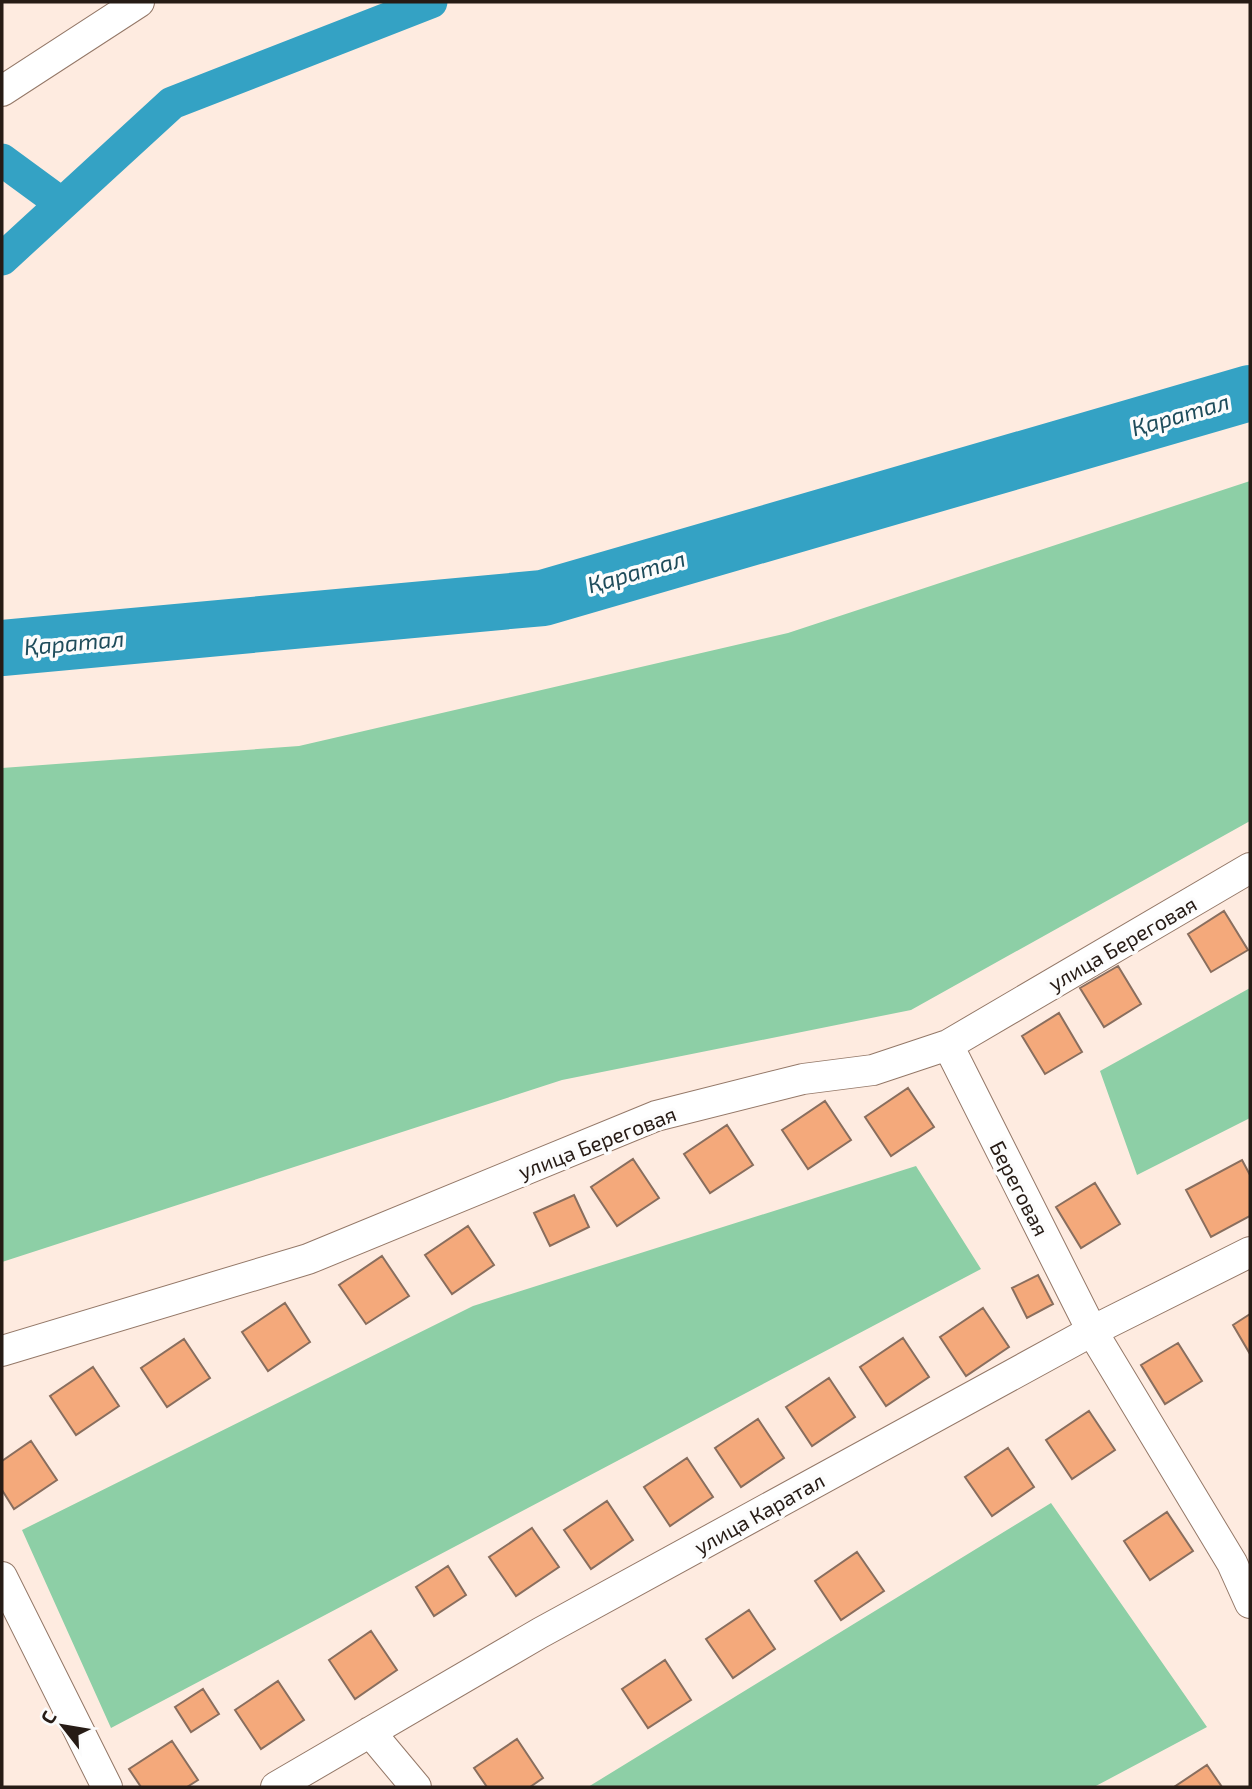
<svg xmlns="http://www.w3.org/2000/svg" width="1252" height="1789" font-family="'Exo 2',sans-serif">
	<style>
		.green { fill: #8dcfa6 }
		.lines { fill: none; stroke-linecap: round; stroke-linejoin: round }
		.canal { stroke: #34a2c4; stroke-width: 33 }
		.river { stroke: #34a2c4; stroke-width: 56 }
		.building { fill: #f4a97b; stroke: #896e5e; stroke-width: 2 }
		.minor-casing { stroke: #947868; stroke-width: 32 }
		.minor { stroke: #fff; stroke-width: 30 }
		.labels { text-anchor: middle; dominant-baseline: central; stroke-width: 7; stroke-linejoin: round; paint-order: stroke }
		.street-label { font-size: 21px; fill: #261b15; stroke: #fcfcfc }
		.water-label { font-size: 23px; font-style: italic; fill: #1e4c5b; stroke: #fcfcfc }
	</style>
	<rect width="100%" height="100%" fill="#feebe0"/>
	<path class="green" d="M1250,481V821L911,1010L562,1080L2,1262V768L299,746L788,633Z
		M1250,988V1118L1137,1175L1100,1071Z
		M916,1166L981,1269L111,1728L22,1530L473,1306Z
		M1051,1503L1207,1727L1094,1787H588Z"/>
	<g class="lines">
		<path class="canal" d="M2,160L62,204
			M2,259L172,103L431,2"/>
		<path class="river" d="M2,648L543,598L1250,393"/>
	</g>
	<path class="building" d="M1224,911L1248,950L1211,972L1188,934Z
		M1118,966L1141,1004L1104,1027L1080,988Z
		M1059,1013L1082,1052L1045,1074L1022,1036Z
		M908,1088L934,1127L891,1156L865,1117Z
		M825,1101L851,1140L808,1169L782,1130Z
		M727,1125L753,1165L710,1193L684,1154Z
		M633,1159L659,1198L617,1226L591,1187Z
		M1242,1160L1250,1175V1216L1211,1237L1186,1190Z
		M1095,1183L1120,1224L1081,1248L1056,1207Z
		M574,1195L589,1227L550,1246L534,1213Z
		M468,1226L494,1265L452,1294L425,1255Z
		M382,1256L409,1296L366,1324L339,1285Z
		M1038,1275L1053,1304L1027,1318L1012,1288Z
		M285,1303L310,1342L268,1371L242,1332Z
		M983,1308L1009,1347L966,1376L940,1337Z
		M1250,1314V1354L1233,1325Z
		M903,1338L929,1377L886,1406L860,1367Z
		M184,1339L210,1378L167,1407L141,1368Z
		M1178,1343L1202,1381L1165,1404L1141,1365Z
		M93,1367L119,1406L76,1435L50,1396Z
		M829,1378L855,1417L812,1446L786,1407Z
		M1089,1411L1115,1450L1072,1479L1046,1440Z
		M758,1419L784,1458L741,1487L715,1448Z
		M31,1441L57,1480L14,1509L2,1490V1461Z
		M1008,1448L1034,1487L992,1516L965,1477Z
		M687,1458L713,1497L670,1526L644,1487Z
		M607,1501L633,1540L591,1569L564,1530Z
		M1167,1512L1193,1551L1150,1580L1124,1541Z
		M532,1528L559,1567L516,1596L489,1557Z
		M857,1552L884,1591L841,1620L815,1581Z
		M448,1566L466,1595L434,1616L416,1587Z
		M749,1610L775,1649L733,1678L706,1639Z
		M371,1631L397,1670L355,1699L329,1660Z
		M665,1660L691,1700L648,1728L622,1689Z
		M278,1681L304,1720L261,1749L235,1710Z
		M203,1689L219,1714L191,1732L175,1707Z
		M517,1739L543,1778L530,1787H487L474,1768Z
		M172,1741L198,1780L187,1787H141L129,1769Z
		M1207,1765L1222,1787H1174Z"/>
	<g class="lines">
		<g class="minor-casing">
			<path id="minor" d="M2,91L139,2
				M948,1045L1092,1331L1232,1563L1250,1603
				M2,1351L308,1259L656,1116L803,1079L873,1070L948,1045L1250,868
				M2,1577L107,1787
				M370,1732L416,1787
				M276,1787L540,1633L1092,1331L1250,1252"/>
		</g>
		<use href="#minor" class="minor"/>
	</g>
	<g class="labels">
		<g class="street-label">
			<text transform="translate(1122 943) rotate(-30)">улица Береговая</text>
			<text transform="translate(597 1142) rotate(-21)">улица Береговая</text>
			<text transform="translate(1020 1188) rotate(63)">Береговая</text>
			<text transform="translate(759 1513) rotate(-29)">улица Каратал</text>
		</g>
		<g class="water-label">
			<text transform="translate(1180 414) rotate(-16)">Қаратал</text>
			<text transform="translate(636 571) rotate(-16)">Қаратал</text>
			<text transform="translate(74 642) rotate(-5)">Қаратал</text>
		</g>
	</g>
	<rect width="1252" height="1789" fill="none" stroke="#261b15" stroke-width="7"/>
	<g transform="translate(63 1726) rotate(301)" stroke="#fcfcfc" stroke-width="5" paint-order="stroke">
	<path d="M0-5L12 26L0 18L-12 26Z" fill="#261b15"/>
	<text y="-10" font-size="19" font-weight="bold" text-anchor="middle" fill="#261b15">С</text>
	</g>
</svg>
